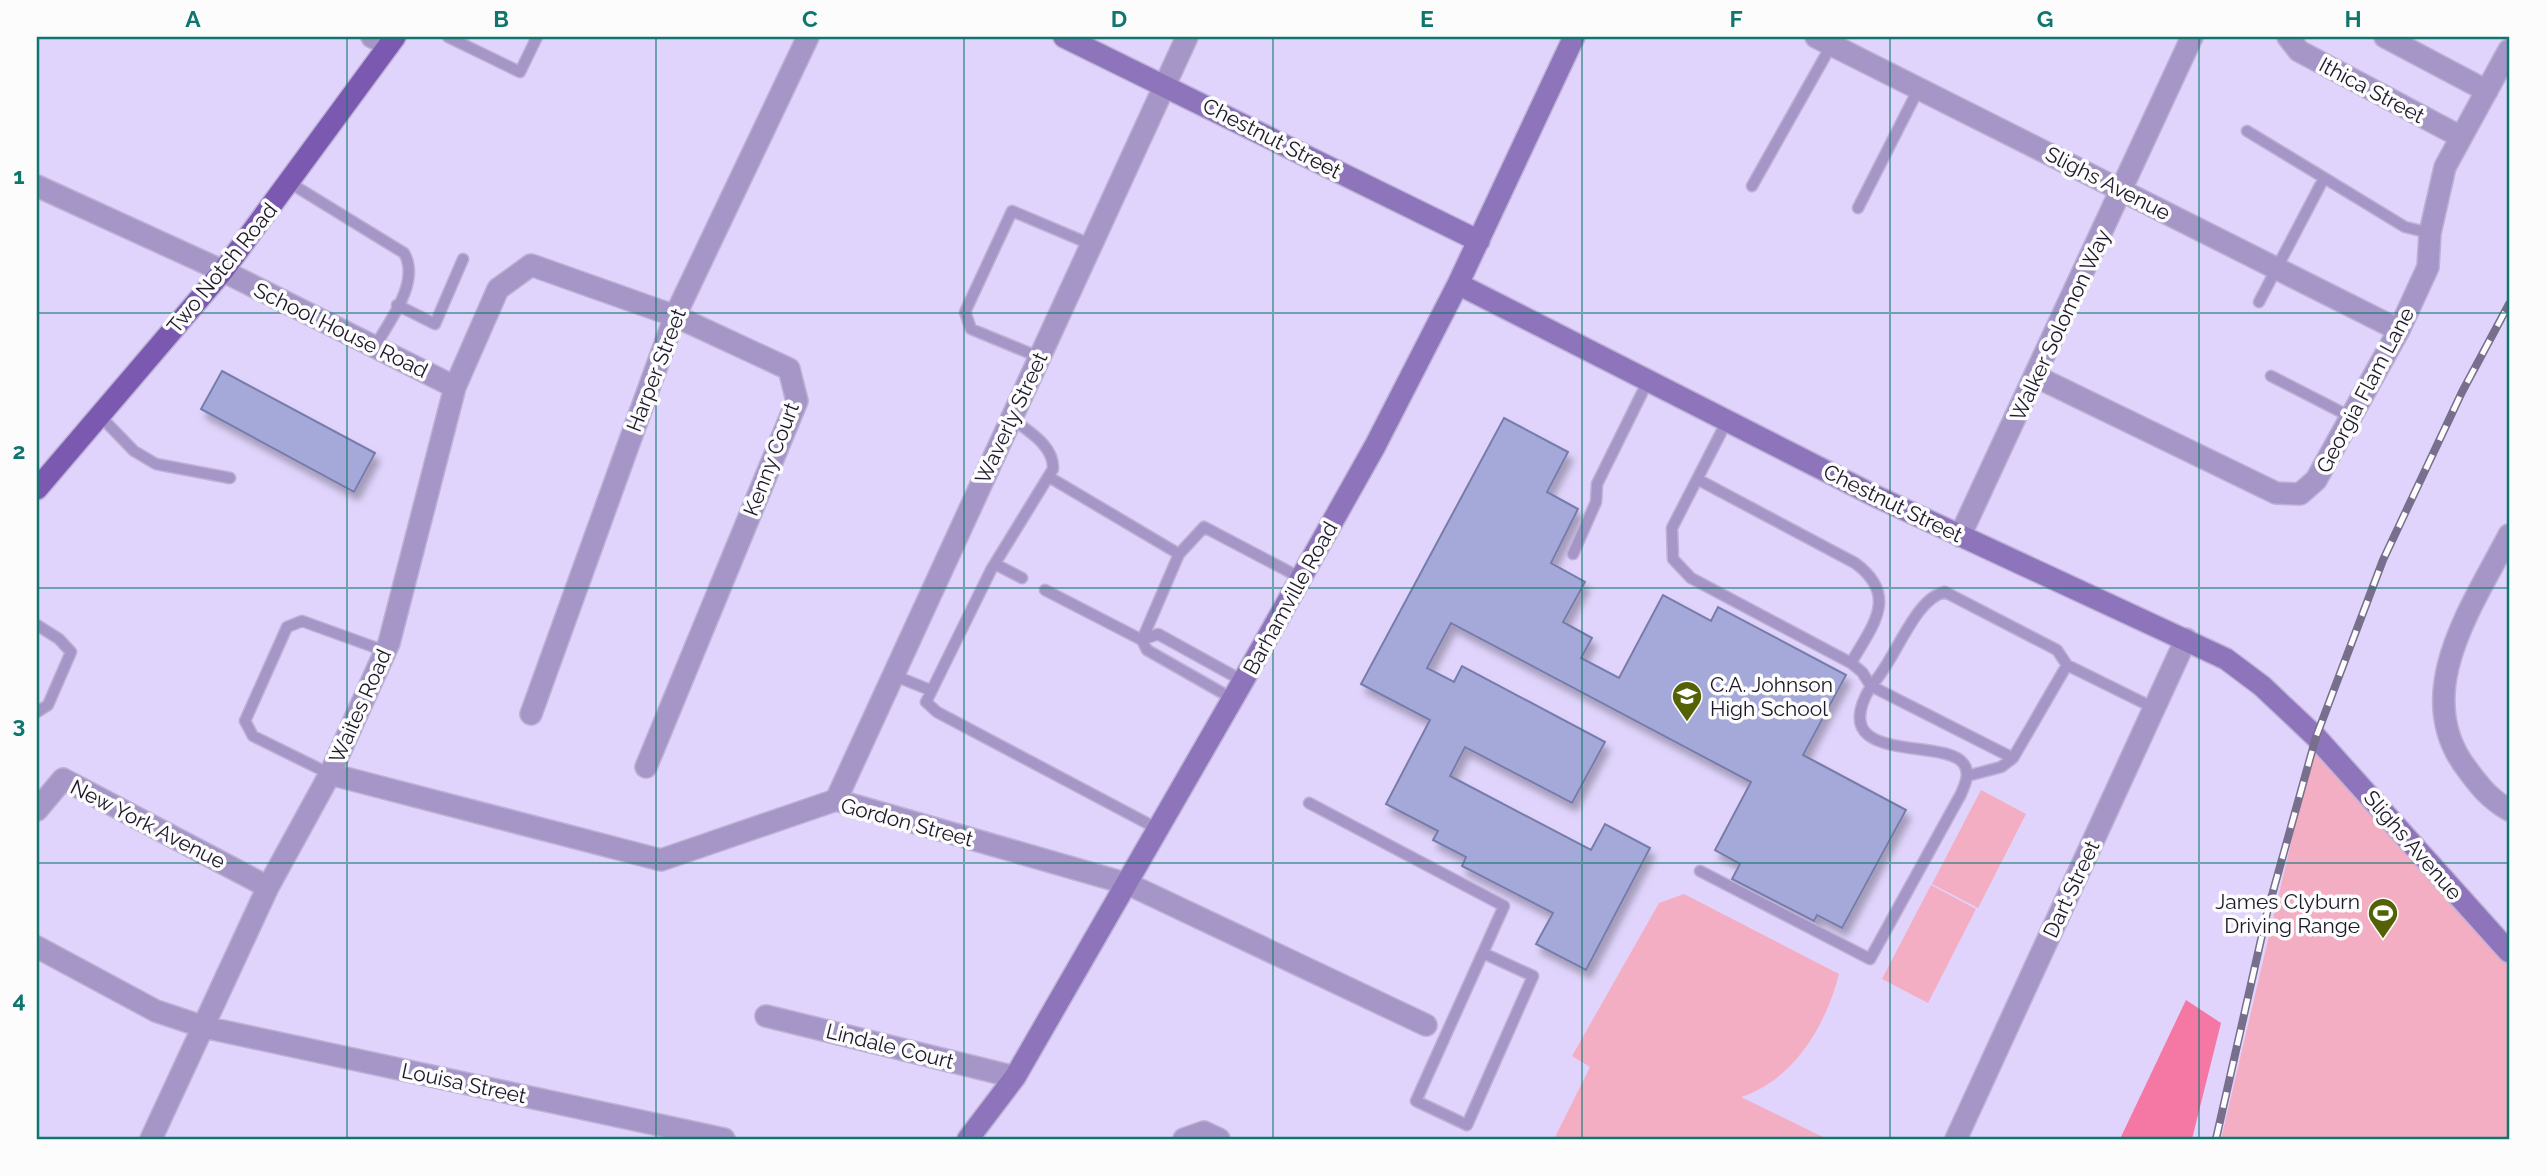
<svg xmlns="http://www.w3.org/2000/svg" width="2546" height="1176" font-family="Raleway,sans-serif">
	<style>
		.green { fill: #f3aec3 }
		.forest { fill: #f477a4 }
		.building { fill: #a4a9d9; stroke: #777caa; stroke-width: 2; filter: url(#shadow) }
		.lines { fill: none; stroke-linecap: round; stroke-linejoin: round }
		.lane-casing { stroke: #bdb2d6; stroke-width: 13 }
		.street-casing { stroke: #bdb2d6; stroke-width: 24 }
		.secondary-casing { stroke: #bdb2d6; stroke-width: 24 }
		.primary-casing { stroke: #bdb2d6; stroke-width: 24 }
		.lane { stroke: #a696c7; stroke-width: 10 }
		.street { stroke: #a696c7; stroke-width: 21 }
		.secondary { stroke: #8d74bb; stroke-width: 21 }
		.primary { stroke: #7b59b1; stroke-width: 21 }
		.rail-casing { stroke: #776f8b; stroke-width: 8 }
		.rail { stroke: #fcfcfc; stroke-width: 5; stroke-dasharray: 16; stroke-linecap: butt }
		.grid { fill: none; stroke: #0f766e; stroke-width: 2; stroke-opacity: 0.55 }
		.labels { text-anchor: middle; dominant-baseline: central; stroke-width: 7; stroke-linejoin: round; paint-order: stroke }
		.street-label { font-size: 21px; fill: #1d1729; stroke: #fcfcfc }
		.poi-label { font-size: 21px; fill: #1d1729; stroke: #fcfcfc; text-anchor: start }
		.neatline { fill: none; stroke: #0f766e; stroke-width: 2.5 }
		.grid-label { font-size: 23px; text-anchor: middle; font-weight: bold; fill: #0f766e }
	</style>
	<defs>
		<filter id="shadow"><feDropShadow dx="4.5" dy="8" stdDeviation="3.5" flood-color="#0004"/></filter>
	</defs>
	<rect width="100%" height="100%" fill="#e0d4fc"/>
	<path class="green" d="M2316,737L2509,952V1139H2221Z
		M1981,790L2026,814L1978,908L1932,884Z
		M1931,885L1976,909L1928,1003L1882,979Z
		M1684,894L1839,974C1826,1025 1794,1080 1741,1097L1827,1139H1554L1590,1067L1572,1056L1659,903Z"/>
	<path class="forest" d="M2186,1000L2221,1023L2192,1139H2120Z"/>
	<path class="building" d="M222,371L375,453L354,492L201,409Z
		M1504,418L1568,452L1547,492L1578,509L1551,563L1585,582L1563,622L1592,638L1581,658L1619,678L1663,595L1711,621L1718,607L1846,675L1803,755L1906,810L1842,928L1817,915L1814,921L1732,879L1740,864L1715,850L1751,782L1451,623L1427,668L1454,682L1462,666L1605,742L1572,803L1465,747L1450,776L1591,850L1605,824L1650,848L1586,970L1536,944L1553,913L1462,866L1466,857L1433,840L1438,831L1386,804L1430,720L1361,684Z"/>
	<g class="lines">
		<g class="lane-casing">
			<path id="lane" d="M448,37L520,72L537,37
				M2247,131L2405,227L2430,233
				M290,183L404,253C421,282 389,321 375,347
				M1752,186L1832,44
				M1858,208L1919,88
				M2259,302L2324,178
				M397,305L435,324L463,259
				M1039,357L971,329L965,312L1012,211L1090,244
				M2271,376L2351,417
				M100,416L134,451L156,464L230,478
				M1011,418C1028,431 1054,445 1053,469L991,570L926,702L937,712L1158,829
				M1727,421L1672,528L1673,559L1691,578L1851,663L1862,672L1871,686C1895,662 1914,598 1945,592L2057,650L2067,665L2154,708
				M1049,477L1179,554L1204,527L1301,578
				M1697,479L1855,563C1900,596 1872,626 1851,663
				M1573,554L1596,502L1597,484L1648,381
				M995,564L1022,578
				M1045,590L1142,640L1179,554
				M37,625L59,639L71,652L48,705L37,712
				M893,675L930,690
				M1233,699L1147,650L1142,640L1158,634L1243,681
				M330,774L253,736L245,721L287,627L302,621L385,651
				M1967,776L2001,767L2013,758L2067,665
				M1309,803L1504,906L1416,1101L1467,1125L1533,976L1483,953
				M1700,871L1870,959L1961,794C1965,784 1971,773 1963,763C1943,737 1823,766 1871,686L2013,758"/>
		</g>
		<g class="street-casing">
			<path id="street" d="M372,37L389,45
				M1816,37L2399,330
				M2288,37L2299,51L2461,137
				M2385,37L2487,91
				M37,186L223,271L455,387
				M2035,376L2276,493L2300,494L2316,480L2399,330L2428,267L2430,233L2445,167L2509,50
				M2509,535C2473,605 2409,694 2467,769C2480,787 2490,799 2509,810
				M1960,536L2192,37
				M531,714L675,316L808,37
				M330,774L661,860L836,800L1128,884L1426,1025
				M836,800L1187,37
				M37,810L63,779L268,887
				M37,947L156,1011L204,1027L724,1139
				M766,1016L1015,1077
				M151,1139L268,887L330,774L389,643L455,387L498,289L531,265L675,316L789,369L797,401L646,767
				M1184,1139L1204,1132L1219,1139
				M1956,1139L2186,639"/>
		</g>
		<g class="secondary-casing">
			<path id="secondary" d="M1064,37L1479,241
				M1458,284L1873,495L2226,659L2262,686L2316,737L2509,952
				M968,1139L1015,1077L1243,681L1375,446L1458,284L1574,37"/>
		</g>
		<g class="primary-casing">
			<path id="primary" d="M37,489L223,271L395,37"/>
		</g>
		<use href="#lane" class="lane"/>
		<use href="#street" class="street"/>
		<use href="#secondary" class="secondary"/>
		<use href="#primary" class="primary"/>
		<g class="rail-casing">
			<path id="rail" d="M2216,1139L2267,913L2316,737L2383,560L2462,392L2509,304"/>
		</g>
		<use href="#rail" class="rail"/>
	</g>
	<path class="grid" d="M347,37V1139M656,37V1139M964,37V1139M1273,37V1139M1582,37V1139M1890,37V1139M2199,37V1139M37,313H2509M37,588H2509M37,863H2509"/>
	<defs>
		<g id="school-pin" transform="scale(1.575)"><path d="M0 17L-7.5 6A9.5 9.5 0 1 1 7.5 6Z" fill="#546205" stroke="#fcfcfc"/><path d="M0-5L7-2L0 1L-7-2ZM-4 1L0 2.5L4 1V4Q0 6-4 4Z" fill="#fff"/></g>
		<g id="stadium-pin" transform="scale(1.575)"><path d="M0 17L-7.5 6A9.5 9.5 0 1 1 7.5 6Z" fill="#546205" stroke="#fcfcfc"/><path d="M0-5a6.5 5 0 1 0 0 10a6.5 5 0 1 0 0-10ZM-3.5-1.8h7v3.6h-7Z" fill="#fff"/></g>
	</defs>
	<g fill-rule="evenodd">
		<use href="#school-pin" x="1687" y="696"/>
		<use href="#stadium-pin" x="2383" y="913"/>
	</g>
	<g class="labels">
		<g class="street-label">
			<text transform="translate(2372 90) rotate(28)">Ithica Street</text>
			<text transform="translate(1272 138) rotate(27)">Chestnut Street</text>
			<text transform="translate(2108 183) rotate(27)">Slighs Avenue</text>
			<text transform="translate(222 268) rotate(-51)">Two Notch Road</text>
			<text transform="translate(2060 325) rotate(-65)">Walker Solomon Way</text>
			<text transform="translate(341 330) rotate(26)">School House Road</text>
			<text transform="translate(656 370) rotate(-69)">Harper Street</text>
			<text transform="translate(2365 390) rotate(-62)">Georgia Flam Lane</text>
			<text transform="translate(1011 418) rotate(-65)">Waverly Street</text>
			<text transform="translate(771 459) rotate(-69)">Kenny Court</text>
			<text transform="translate(1893 503) rotate(26)">Chestnut Street</text>
			<text transform="translate(1290 598) rotate(-61)">Barhamville Road</text>
			<text transform="translate(360 706) rotate(-66)">Waites Road</text>
			<text transform="translate(907 822) rotate(15)">Gordon Street</text>
			<text transform="translate(148 824) rotate(27)">New York Avenue</text>
			<text transform="translate(2413 845) rotate(49)">Slighs Avenue</text>
			<text transform="translate(2071 889) rotate(-65)">Dart Street</text>
			<text transform="translate(890 1046) rotate(14)">Lindale Court</text>
			<text transform="translate(464 1083) rotate(12)">Louisa Street</text>
		</g>
		<g class="poi-label">
			<text x="1710" y="684">C.A. Johnson<tspan x="1710" dy="24">High School</tspan></text>
			<text x="2360" y="901" text-anchor="end">James Clyburn<tspan x="2360" dy="24">Driving Range</tspan></text>
		</g>
	</g>
	<rect width="2546" height="1176" fill="none" stroke="#fcfcfc" stroke-width="77"/>
	<rect x="38" y="38" width="2470" height="1100" class="neatline"/>
	<g class="grid-label">
		<text x="193" y="27">A</text>
		<text x="501" y="27">B</text>
		<text x="810" y="27">C</text>
		<text x="1119" y="27">D</text>
		<text x="1427" y="27">E</text>
		<text x="1736" y="27">F</text>
		<text x="2045" y="27">G</text>
		<text x="2353" y="27">H</text>
		<text x="19" y="184">1</text>
		<text x="19" y="459">2</text>
		<text x="19" y="733">3</text>
		<text x="19" y="1008">4</text>
	</g>
</svg>
